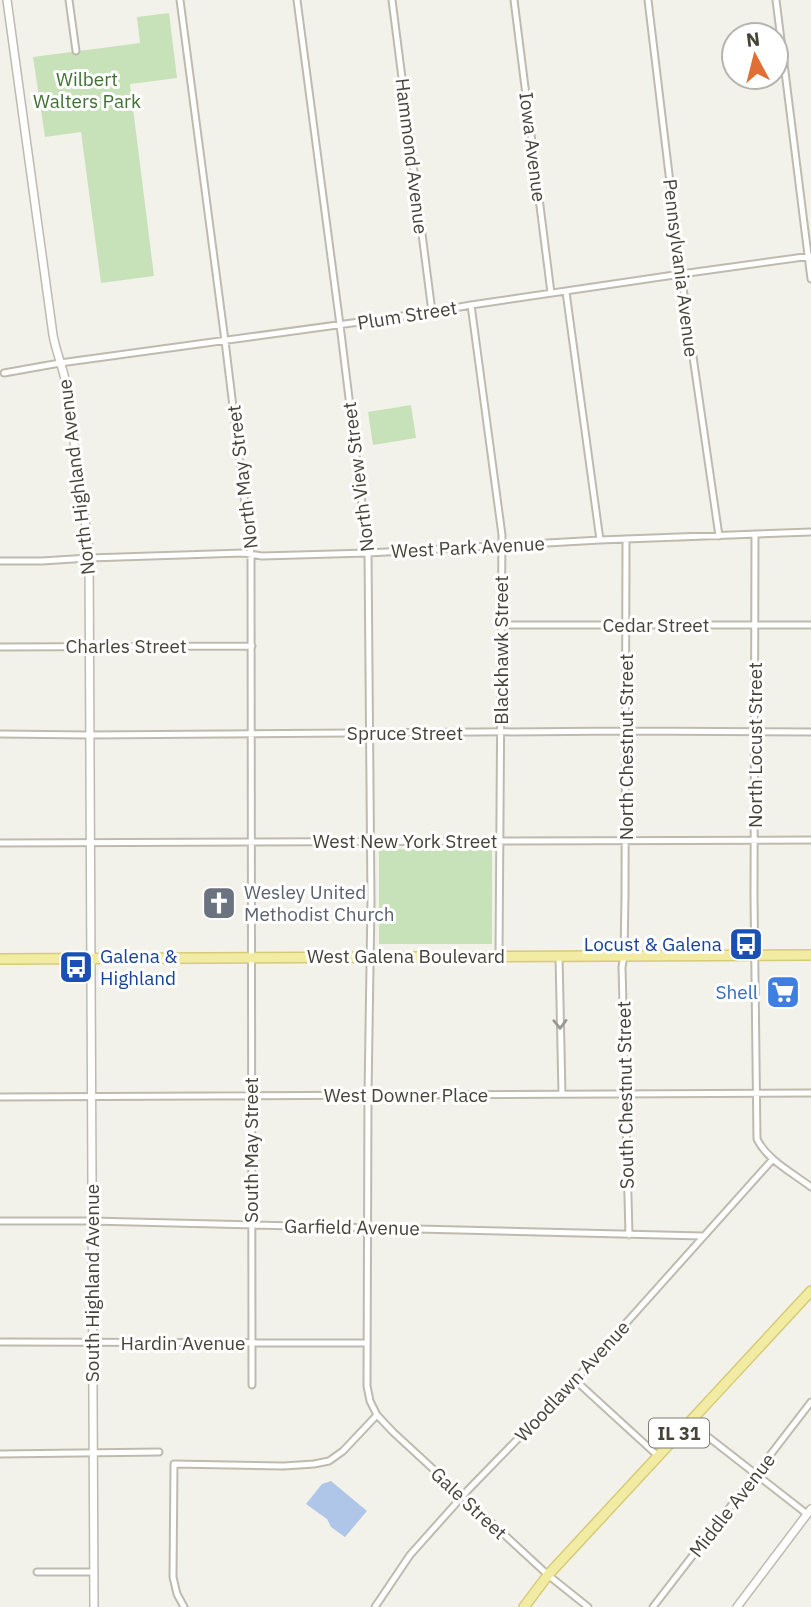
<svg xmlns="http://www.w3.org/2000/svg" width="811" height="1607" font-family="'IBM Plex Sans',sans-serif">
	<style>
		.green { fill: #c7e2b8 }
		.water { fill: #afc6e8 }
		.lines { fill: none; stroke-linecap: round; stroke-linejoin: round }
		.minor-casing { stroke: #bebbae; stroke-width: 9 }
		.tertiary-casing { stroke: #bebbae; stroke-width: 10 }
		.primary-casing { stroke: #d6cb76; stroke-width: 12 }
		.minor { stroke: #fff; stroke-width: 5 }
		.tertiary { stroke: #fff; stroke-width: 7 }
		.primary { stroke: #f2eba4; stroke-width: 9 }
		.oneway { stroke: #999892 }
		.labels { text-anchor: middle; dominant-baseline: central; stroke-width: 6; stroke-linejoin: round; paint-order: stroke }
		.shield { fill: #fff; stroke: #7e7c74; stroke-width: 2 }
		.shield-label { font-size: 18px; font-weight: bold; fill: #464439 }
		.park-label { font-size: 19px; fill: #3f7133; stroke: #fff }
		.street-label { font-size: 19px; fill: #464439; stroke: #fff }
		.worship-label { font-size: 19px; fill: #5b616d; stroke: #fff; text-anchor: start }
		.transit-label { font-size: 19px; fill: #164399; stroke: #fff; text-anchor: end }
		.shop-label { font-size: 19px; fill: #366cbe; stroke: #fff; text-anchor: end }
	</style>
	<rect width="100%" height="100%" fill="#f3f2ea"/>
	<path class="green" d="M169,13L177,78L130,84L154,276L101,283L81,132L45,137L33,57L140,43L137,17Z
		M411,405L416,438L373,445L368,412Z
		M379,849L492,850V944H379Z"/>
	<path class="water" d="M331,1481L367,1511L345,1537L331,1527L327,1519L306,1504L322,1484Z"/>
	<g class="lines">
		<g class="minor-casing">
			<path id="minor" d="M69,0L76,51
				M180,0L225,341L251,554L252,1385
				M297,0L340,325L368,553L371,901L368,1095L367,1386L370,1401L377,1415L393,1432L548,1575L588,1607
				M392,0L432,312
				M514,0L551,293
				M648,0L681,274L719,536
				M776,0L811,279
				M566,292L600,540
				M471,305L502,535L499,956
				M4,373L60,363L432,312L471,305L681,274L811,256
				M755,534L754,897L757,1139C767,1160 793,1173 811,1187
				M626,539L625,897L624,955L622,967L629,1235
				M0,561H42L89,558L243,553L262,556L368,553L600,540L811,532
				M501,625H811
				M0,647L252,646
				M0,734L90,735L626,731L811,732
				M0,843L811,840
				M559,956L562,1094
				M0,1097L811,1093
				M0,1221H91L703,1236
				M0,1342L366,1343
				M575,1380L658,1456
				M689,1422L807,1514
				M0,1454L159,1452
				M37,1572H94
				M184,1607L177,1594L173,1577L174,1464L284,1466L314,1464L329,1461L343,1451L377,1415
				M375,1607L410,1555L468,1490L575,1380L773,1159
				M653,1607L811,1402"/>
		</g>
		<g class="tertiary-casing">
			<path id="tertiary" d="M7,0L53,335C56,352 63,367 66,384L89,549L94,1607
				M737,1607L811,1509"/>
		</g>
		<g class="primary-casing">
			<path id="primary" d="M0,959L811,955
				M524,1607L548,1575L811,1291"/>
		</g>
		<use href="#minor" class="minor"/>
		<use href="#tertiary" class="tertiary"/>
		<use href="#primary" class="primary"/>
	</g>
	<defs><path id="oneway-chevron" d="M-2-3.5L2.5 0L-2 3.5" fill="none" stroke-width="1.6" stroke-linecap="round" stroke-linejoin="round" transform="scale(1.75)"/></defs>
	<use class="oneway" href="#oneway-chevron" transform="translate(560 1024) rotate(89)"/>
	<defs>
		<g id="church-square" transform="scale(1.75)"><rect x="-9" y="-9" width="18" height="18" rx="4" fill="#6b7280" stroke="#fff"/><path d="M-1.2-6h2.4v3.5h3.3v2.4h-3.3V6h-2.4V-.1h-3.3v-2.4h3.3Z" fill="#fff"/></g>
		<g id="bus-square" transform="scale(1.75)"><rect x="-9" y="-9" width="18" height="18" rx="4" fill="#1a4fb4" stroke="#fff"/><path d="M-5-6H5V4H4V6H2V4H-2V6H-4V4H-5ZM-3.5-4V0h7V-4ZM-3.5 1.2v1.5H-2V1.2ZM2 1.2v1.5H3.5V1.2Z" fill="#fff"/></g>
		<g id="supermarket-square" transform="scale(1.75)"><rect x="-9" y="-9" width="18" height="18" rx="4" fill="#3f7fe0" stroke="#fff"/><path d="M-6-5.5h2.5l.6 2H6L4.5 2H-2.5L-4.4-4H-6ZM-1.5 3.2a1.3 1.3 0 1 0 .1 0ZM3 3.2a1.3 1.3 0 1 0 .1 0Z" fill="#fff"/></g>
	</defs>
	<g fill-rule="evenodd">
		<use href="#church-square" x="219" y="903"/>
		<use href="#bus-square" x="746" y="944"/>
		<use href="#bus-square" x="76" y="967"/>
		<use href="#supermarket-square" x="783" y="992"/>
	</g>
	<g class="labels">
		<rect class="shield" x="649" y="1418.5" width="60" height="29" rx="5"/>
		<g class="shield-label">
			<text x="679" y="1433">IL 31</text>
		</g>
		<g class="park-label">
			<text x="87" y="79">Wilbert<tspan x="87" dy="22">Walters Park</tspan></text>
		</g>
		<g class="street-label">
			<text transform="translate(533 147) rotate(83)">Iowa Avenue</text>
			<text transform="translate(412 156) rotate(83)">Hammond Avenue</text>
			<text transform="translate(681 268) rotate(83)">Pennsylvania Avenue</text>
			<text transform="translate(407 315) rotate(-9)">Plum Street</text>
			<text transform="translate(76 477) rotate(-97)">North Highland Avenue</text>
			<text transform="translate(242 477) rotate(-97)">North May Street</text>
			<text transform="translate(358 477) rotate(-97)">North View Street</text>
			<text transform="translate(468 547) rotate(-3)">West Park Avenue</text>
			<text x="656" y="625">Cedar Street</text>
			<text x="126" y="646">Charles Street</text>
			<text transform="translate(501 650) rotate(-90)">Blackhawk Street</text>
			<text x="405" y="733">Spruce Street</text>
			<text transform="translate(755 745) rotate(-90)">North Locust Street</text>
			<text transform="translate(626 747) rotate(-90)">North Chestnut Street</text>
			<text x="405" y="841">West New York Street</text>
			<text x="406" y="956">West Galena Boulevard</text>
			<text x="406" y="1095">West Downer Place</text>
			<text transform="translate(625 1095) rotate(-91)">South Chestnut Street</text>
			<text transform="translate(251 1150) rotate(-90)">South May Street</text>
			<text transform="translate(352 1227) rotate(1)">Garfield Avenue</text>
			<text transform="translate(92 1283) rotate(-90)">South Highland Avenue</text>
			<text x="183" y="1343">Hardin Avenue</text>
			<text transform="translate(572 1381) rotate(-47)">Woodlawn Avenue</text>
			<text transform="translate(469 1503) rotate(43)">Gale Street</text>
			<text transform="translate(732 1505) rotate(-52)">Middle Avenue</text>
		</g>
		<g class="worship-label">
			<text x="244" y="892">Wesley United<tspan x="244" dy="22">Methodist Church</tspan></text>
		</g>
		<g class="transit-label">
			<text x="722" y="944">Locust &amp; Galena</text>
			<text x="100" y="956" text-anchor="start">Galena &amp;<tspan x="100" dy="22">Highland</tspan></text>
		</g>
		<g class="shop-label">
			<text x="758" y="992">Shell</text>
		</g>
	</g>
	<g transform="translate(755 56) rotate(353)"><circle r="33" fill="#ffffff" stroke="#b5b4b0" stroke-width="2"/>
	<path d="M0-5L12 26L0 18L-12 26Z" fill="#e06f35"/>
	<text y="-10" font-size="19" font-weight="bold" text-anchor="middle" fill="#464439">N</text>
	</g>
</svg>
